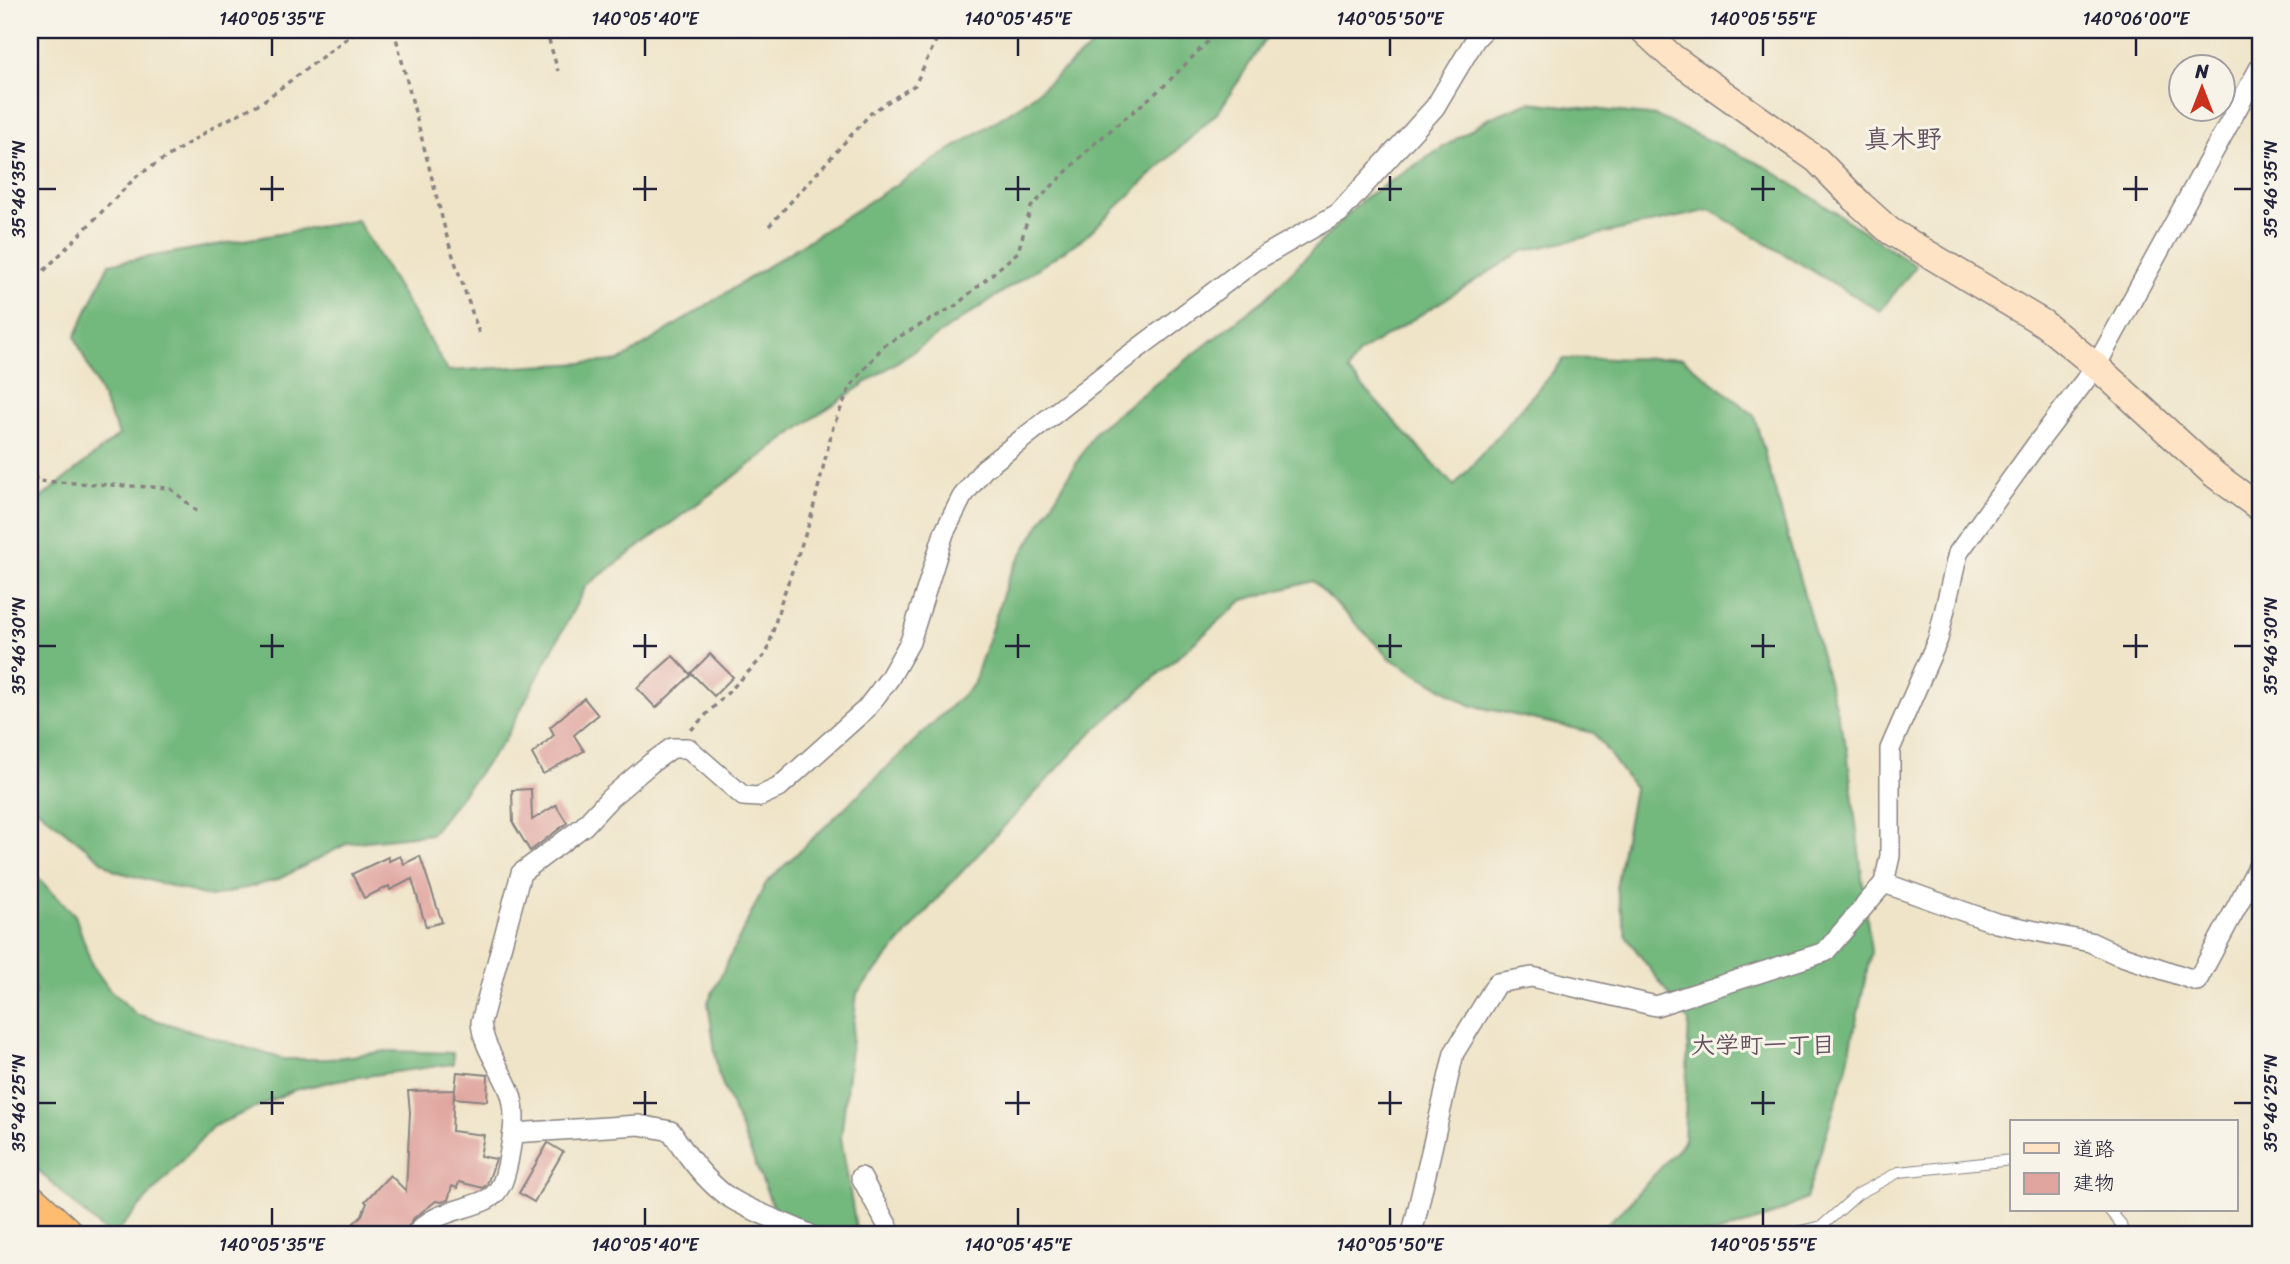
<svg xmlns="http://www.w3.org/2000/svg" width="2290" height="1264" font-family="Sriracha,'Klee One',sans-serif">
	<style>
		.forest { fill: #73b87d; stroke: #4a6d5c; stroke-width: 2 }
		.building { fill: #e0a59f }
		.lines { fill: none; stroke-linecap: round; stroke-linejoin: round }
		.lane-casing { stroke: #888382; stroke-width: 12 }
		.street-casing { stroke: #888382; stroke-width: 22 }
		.secondary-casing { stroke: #888382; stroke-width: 29 }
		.highway-casing { stroke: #888382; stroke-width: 38 }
		.path { stroke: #888382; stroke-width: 3.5; stroke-dasharray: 5 5; stroke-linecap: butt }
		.lane { stroke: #fff; stroke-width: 10 }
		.street { stroke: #fff; stroke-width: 19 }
		.secondary { stroke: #fee4c5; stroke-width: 26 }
		.highway { stroke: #fdbc6f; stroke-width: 35 }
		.ticks { fill: none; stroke: #22223b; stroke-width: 2.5 }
		.labels { text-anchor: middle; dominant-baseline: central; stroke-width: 6; stroke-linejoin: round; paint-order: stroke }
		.neighbourhood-label { font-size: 24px; font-weight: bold; fill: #64505e; stroke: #f7f3e8 }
		.quarter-label { font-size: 26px; font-weight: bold; fill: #64505e; stroke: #f7f3e8 }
		.neatline { fill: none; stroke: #22223b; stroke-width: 2.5 }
		.ticks-label { font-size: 18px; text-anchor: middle; fill: #22223b }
	</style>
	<rect width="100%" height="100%" fill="#f7f3e8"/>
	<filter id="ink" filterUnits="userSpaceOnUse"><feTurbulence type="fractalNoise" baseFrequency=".0143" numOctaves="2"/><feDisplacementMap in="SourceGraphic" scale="14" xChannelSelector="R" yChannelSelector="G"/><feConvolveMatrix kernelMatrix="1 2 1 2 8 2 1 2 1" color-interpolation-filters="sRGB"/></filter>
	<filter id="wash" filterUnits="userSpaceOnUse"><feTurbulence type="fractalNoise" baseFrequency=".00686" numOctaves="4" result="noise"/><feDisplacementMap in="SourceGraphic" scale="28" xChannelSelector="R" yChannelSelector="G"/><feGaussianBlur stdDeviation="1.57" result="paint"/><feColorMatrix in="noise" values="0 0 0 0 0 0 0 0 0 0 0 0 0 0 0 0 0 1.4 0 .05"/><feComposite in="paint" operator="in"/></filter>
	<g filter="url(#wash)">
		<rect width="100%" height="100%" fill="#efe4c8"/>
		<path class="forest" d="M1111,30H1271L1219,111L1085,237L816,416L586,586L504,741L431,834L348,843L277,880L211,897L115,871L30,803V507L119,435L75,337L109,264L357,220L448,371L619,361L1024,103Z
			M1529,102L1656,116L1768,168L1916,266L1880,311L1710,210L1523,251L1359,353L1348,371L1454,486L1564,359L1682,358L1754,415L1847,749L1871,952L1846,1070L1806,1199L1767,1218L1713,1234H1595L1622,1210L1684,1142L1689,1021L1627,938L1616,888L1634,788L1594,733L1470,705L1391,659L1313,581L1243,600L1089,735L943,892L857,993L841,1138L857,1234H784L718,1073L708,1002L766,883L973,685L1009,576L1096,430L1265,299L1364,198L1489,118Z
			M30,870L75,915L92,965L109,989L136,1014L283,1059H329L387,1051L453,1053V1064L338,1080L294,1090L212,1127L115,1234H107L30,1163V999L35,993L30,976Z"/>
		<g id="blocks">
			<path class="building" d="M710,654L733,677L714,696L691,673Z
				M673,656L691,675L656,708L637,688Z
				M584,698L598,715L574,735L584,751L543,774L532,754L554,735L550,727Z
				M531,789L532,820L556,805L567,823L530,851L513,823L512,790Z
				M400,856L404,864L420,856L442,922L426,927L412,879L390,890L389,886L364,898L352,874L388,857L389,861Z
				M457,1072L488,1075L487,1101L454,1098Z
				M454,1090L452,1131L484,1135L480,1156L496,1159L487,1184L483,1188L459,1182L457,1188L452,1186L448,1200L442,1202L436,1201L414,1218L403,1234H343L362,1215L367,1203L365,1201L390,1175L406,1191L410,1112L408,1091Z
				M548,1143L563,1152L534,1202L519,1193Z"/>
		</g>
	</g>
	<g filter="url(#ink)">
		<use href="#blocks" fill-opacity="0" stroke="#888382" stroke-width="2"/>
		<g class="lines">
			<g class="lane-casing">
				<path id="lane" d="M2109,1210L2121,1224L2123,1234
					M1787,1234L1822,1226L1858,1194L1899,1172L2012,1160"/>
			</g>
			<g class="street-casing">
				<path id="street" d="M2260,67L2096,366L2036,445L1958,553L1938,639L1890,749V856L1884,883L1996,923L2090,942L2116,954L2197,981L2260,863
					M513,1133L639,1125L671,1131C685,1153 703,1178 724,1194C750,1212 781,1220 809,1234
					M861,1177L892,1234
					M416,1234C431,1212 467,1210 488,1199C502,1191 505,1176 508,1162C512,1139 518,1114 510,1092C501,1068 483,1048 481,1022L521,873L584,826L610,798L651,763L672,748H688L743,796L758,797L778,788L866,709L889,679L910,642L944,533L962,497L984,469L1128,356L1255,261L1339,213L1435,107L1476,38L1484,30
					M1412,1234L1454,1053L1497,983L1532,977L1656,1006L1825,952L1884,883"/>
			</g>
			<g class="secondary-casing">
				<path id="secondary" d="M1643,30L1672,57L1817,160L1861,205L1890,231L2043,323L2096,366L2215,475L2260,508"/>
			</g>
			<g class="highway-casing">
				<path id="highway" d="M30,1202L65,1234"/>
			</g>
			<path class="path" d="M394,30L448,241L479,333
				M546,30L558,71
				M769,226L872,112L915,85L941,30
				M30,285L137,176L217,125L262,102L358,30
				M30,436L36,481L170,488L198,512
				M691,730L767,653L781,602L810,521L833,427L850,387L884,345L955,306L1018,252L1031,207L1094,144L1164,86L1219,30"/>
			<use href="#lane" class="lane"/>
			<use href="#street" class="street"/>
			<use href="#secondary" class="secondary"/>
			<use href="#highway" class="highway"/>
		</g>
	</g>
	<path class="ticks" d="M272,38V56M645,38V56M1018,38V56M1390,38V56M1763,38V56M2136,38V56M272,176V201M645,176V201M1018,176V201M1390,176V201M1763,176V201M2136,176V201M38,189H56M260,189H284M633,189H657M1005,189H1030M1378,189H1402M1751,189H1775M2123,189H2148M2234,189H2252M272,634V658M645,634V658M1018,634V658M1390,634V658M1763,634V658M2136,634V658M38,646H56M260,646H284M633,646H657M1005,646H1030M1378,646H1402M1751,646H1775M2123,646H2148M2234,646H2252M272,1091V1115M645,1091V1115M1018,1091V1115M1390,1091V1115M1763,1091V1115M38,1103H56M260,1103H284M633,1103H657M1005,1103H1030M1378,1103H1402M1751,1103H1775M2234,1103H2252M272,1208V1226M645,1208V1226M1018,1208V1226M1390,1208V1226M1763,1208V1226"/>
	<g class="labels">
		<g class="neighbourhood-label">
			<text x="1763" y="1045">大学町一丁目</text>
		</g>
		<g class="quarter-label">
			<text x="1903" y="139">真木野</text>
		</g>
	</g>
	<rect width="2290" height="1264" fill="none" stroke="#f7f3e8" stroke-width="77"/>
	<rect x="2010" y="1120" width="228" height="91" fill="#f7f3e8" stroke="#a29fa3" stroke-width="2"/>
	<rect x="2024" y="1143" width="35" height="10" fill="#fee4c5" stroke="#a29fa3" stroke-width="2"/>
	<text x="2073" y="1156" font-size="21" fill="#22223b">道路</text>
	<rect x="2024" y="1173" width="35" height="21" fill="#e0a59f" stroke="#a29fa3" stroke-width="2"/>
	<text x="2073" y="1190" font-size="21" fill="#22223b">建物</text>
	<g transform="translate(2202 88)"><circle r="33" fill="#f7f3e8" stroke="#a29fa3" stroke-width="2"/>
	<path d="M0-5L12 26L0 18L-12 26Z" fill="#c8321e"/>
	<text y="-10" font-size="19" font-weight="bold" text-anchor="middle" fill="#22223b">N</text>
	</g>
	<rect x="38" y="38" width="2214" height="1188" class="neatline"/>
	<g class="ticks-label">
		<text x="272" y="25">140°05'35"E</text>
		<text x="645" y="25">140°05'40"E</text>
		<text x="1018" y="25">140°05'45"E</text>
		<text x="1390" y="25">140°05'50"E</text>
		<text x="1763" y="25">140°05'55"E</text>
		<text x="2136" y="25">140°06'00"E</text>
		<text transform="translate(19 189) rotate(-90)" y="6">35°46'35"N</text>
		<text transform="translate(2271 189) rotate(-90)" y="6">35°46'35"N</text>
		<text transform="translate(19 646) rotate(-90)" y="6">35°46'30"N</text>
		<text transform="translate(2271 646) rotate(-90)" y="6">35°46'30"N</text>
		<text transform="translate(19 1103) rotate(-90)" y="6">35°46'25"N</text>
		<text transform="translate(2271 1103) rotate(-90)" y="6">35°46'25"N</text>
		<text x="272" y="1251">140°05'35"E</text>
		<text x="645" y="1251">140°05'40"E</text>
		<text x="1018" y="1251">140°05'45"E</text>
		<text x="1390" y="1251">140°05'50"E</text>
		<text x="1763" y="1251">140°05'55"E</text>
	</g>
</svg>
